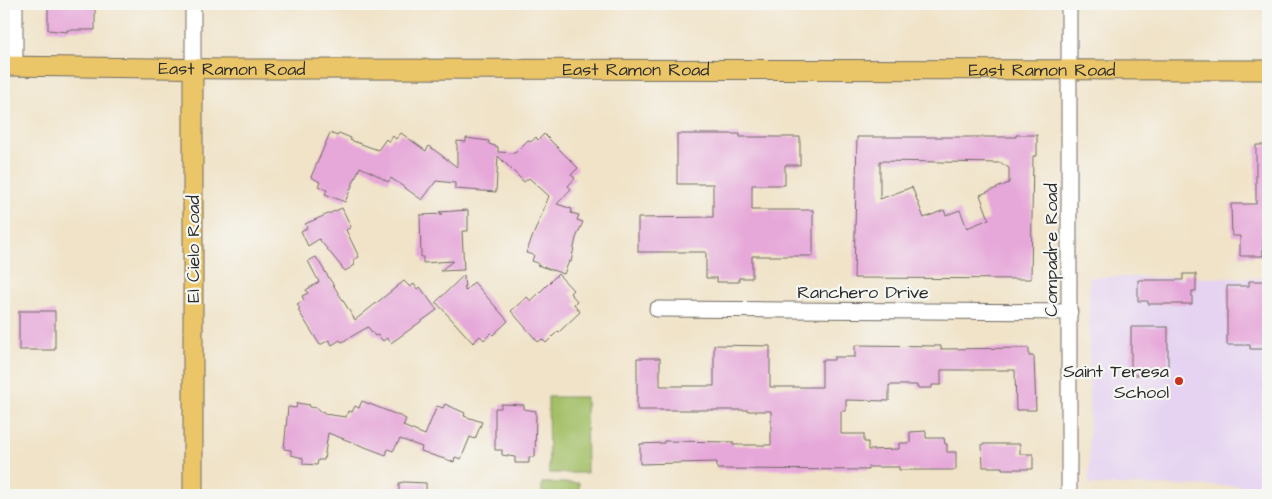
<svg xmlns="http://www.w3.org/2000/svg" width="1272" height="499" font-family="'Architects Daughter',sans-serif">
	<style>
		.built { fill: #e5d3f1 }
		.green { fill: #a3bf66; stroke: #677548 }
		.building { fill: #e6a7d9; fill-rule: evenodd }
		.lines { fill: none; stroke-linecap: round; stroke-linejoin: round }
		.minor-casing { stroke: #706b62; stroke-width: 17 }
		.major-casing { stroke: #706b62; stroke-width: 21 }
		.minor { stroke: #fff; stroke-width: 15 }
		.major { stroke: #ebc669; stroke-width: 19 }
		.poi-dot { fill: #c8321e; stroke: #f6f6f2; stroke-width: 2 }
		.labels { text-anchor: middle; dominant-baseline: central; stroke-width: 4.5; stroke-linejoin: round; paint-order: stroke }
		.street-label { font-size: 18px; fill: #2b2b2b; stroke: #f6f6f2 }
		.poi-label { font-size: 18px; fill: #2b2b2b; stroke: #f6f6f2; text-anchor: end }
	</style>
	<rect width="100%" height="100%" fill="#f6f6f2"/>
	<filter id="ink" filterUnits="userSpaceOnUse"><feTurbulence type="fractalNoise" baseFrequency=".02" numOctaves="2"/><feDisplacementMap in="SourceGraphic" scale="10" xChannelSelector="R" yChannelSelector="G"/><feConvolveMatrix kernelMatrix="1 2 1 2 8 2 1 2 1" color-interpolation-filters="sRGB"/></filter>
	<filter id="wash" filterUnits="userSpaceOnUse"><feTurbulence type="fractalNoise" baseFrequency=".0096" numOctaves="4" result="noise"/><feDisplacementMap in="SourceGraphic" scale="20" xChannelSelector="R" yChannelSelector="G"/><feGaussianBlur stdDeviation="1.12" result="paint"/><feColorMatrix in="noise" values="0 0 0 0 0 0 0 0 0 0 0 0 0 0 0 0 0 1.4 0 .05"/><feComposite in="paint" operator="in"/></filter>
	<g filter="url(#wash)">
		<rect width="100%" height="100%" fill="#f0e3c8"/>
		<path class="built" d="M1089,277L1268,278V486L1089,485Z"/>
		<path class="green" d="M548,397H586L587,473H549Z
			M542,483H579L580,495H542Z"/>
		<g id="blocks">
			<path class="building" d="M68,4H95V30H67V32L48,30V5Z
				M330,133L337,136L339,133L351,138L350,140L378,150L386,139L389,142L393,136L396,139L401,133L426,151L429,146L457,167V141L466,142V138L489,141V144L498,147V152L515,153L528,140L531,142L536,137L538,140L544,134L578,168L571,175L575,178L568,186L571,189L557,204L572,209L571,213L579,215L577,220L583,222L576,238L571,262L569,261L564,274L537,265L538,263L532,261L534,255L526,253L549,196L529,178L524,182L498,156L496,192L455,189V183L436,181L422,200L391,178L388,182L375,174L360,167L345,202L325,194L327,190L318,186L320,182L311,177Z
				M677,134H740V137H800V165H785V185H752V210H813V256H752V278H739V282H717V278H706V252H638V218L713,217V184H677Z
				M1016,135H1037V156H1033L1031,279L854,278L857,137H1016ZM880,161L1001,163L1009,168V183L980,195L989,219L967,228L960,210L946,215L944,210L924,218L912,187L880,199Z
				M1256,145H1268V236H1263V256H1240V236H1232L1231,204H1256Z
				M342,208L351,227L346,230L359,257L353,260L355,265L345,271L319,239L308,246L301,231L307,228L305,224Z
				M468,210V231H462L464,270L440,271L453,261L423,263V257H421L420,215L443,214L439,212Z
				M316,257L355,320L404,281L410,287L414,284L417,289L420,287L437,310L391,343L387,338L383,341L378,335L375,336L368,327L342,342L340,340L332,345L329,340L320,345L298,310L300,309L297,304L304,300L302,296L308,293L306,290L319,282L308,261Z
				M558,274L573,290L570,293L577,301L574,304L580,312L559,332L558,331L546,343L542,339L538,342L511,311L527,297L531,301Z
				M1183,274H1196V291H1192V304H1148V301H1138V280H1183Z
				M464,275L465,291L474,282L508,321L493,335L491,333L484,340L480,336L473,343L436,302Z
				M1249,281H1268V349H1250V345H1227V286H1249Z
				M19,311H55V350H19Z
				M1131,327H1168V374L1131,375Z
				M714,345L770,346V387H822V360H834V357H855V345L941,346V349L1029,348V356H1034L1036,410H1016L1015,370H941V385H932V388H917V385H889V401L846,400V411H841V434H864V442H868V450L899,449V443H910V432L926,431V438H944L945,444H947V452H956V470H899V467H868V470L717,469V462L640,464V444L664,443V441L733,442V445H771V411H748V410H637V358H660V386H714Z
				M362,401L400,416L406,419L403,426L425,435L437,406L443,408L445,404L465,413L464,416L482,422L475,439L470,437L461,459L455,457L454,462L432,455L421,451L422,447L400,439L393,451L388,449L386,455L328,433L324,460H318L317,465L303,464V458L291,455V450L284,449L288,407L296,408L297,403L310,405L309,407L318,408V411L324,412V414L346,417L348,411L352,412L355,406L359,408Z
				M501,404L524,405V409L536,411L535,457H529V463H515V457L502,455V450H495V408H501Z
				M982,444H1020V454H1033V469H1002V467H983Z
				M404,482L426,483V495H399V483Z"/>
		</g>
	</g>
	<g filter="url(#ink)">
		<use href="#blocks" fill-opacity="0" stroke="#706b62" stroke-width="1"/>
		<g class="lines">
			<g class="minor-casing">
				<path id="minor" d="M15,66V4
					M193,68V4
					M657,309L1070,312
					M1069,495V4"/>
			</g>
			<g class="major-casing">
				<g id="major">
					<path id="s1" d="M4,66L228,69L1268,70"/>
					<path d="M193,495V68"/>
				</g>
			</g>
			<use href="#minor" class="minor"/>
			<use href="#major" class="major"/>
		</g>
	</g>
	<circle class="poi-dot" cx="1179" cy="381" r="5"/>
	<g class="labels">
		<g class="street-label">
			<text stroke="none"><textPath href="#s1" startOffset="228">East Ramon Road</textPath></text>
			<text stroke="none"><textPath href="#s1" startOffset="632">East Ramon Road</textPath></text>
			<text stroke="none"><textPath href="#s1" startOffset="1038">East Ramon Road</textPath></text>
			<text transform="translate(193 249) rotate(-90)">El Cielo Road</text>
			<text transform="translate(1051 250) rotate(-90)">Compadre Road</text>
			<text x="863" y="292">Ranchero Drive</text>
		</g>
		<g class="poi-label">
			<text x="1169" y="371">Saint Teresa<tspan x="1169" dy="21">School</tspan></text>
		</g>
	</g>
	<rect width="1272" height="499" fill="none" stroke="#f6f6f2" stroke-width="20"/>
</svg>
